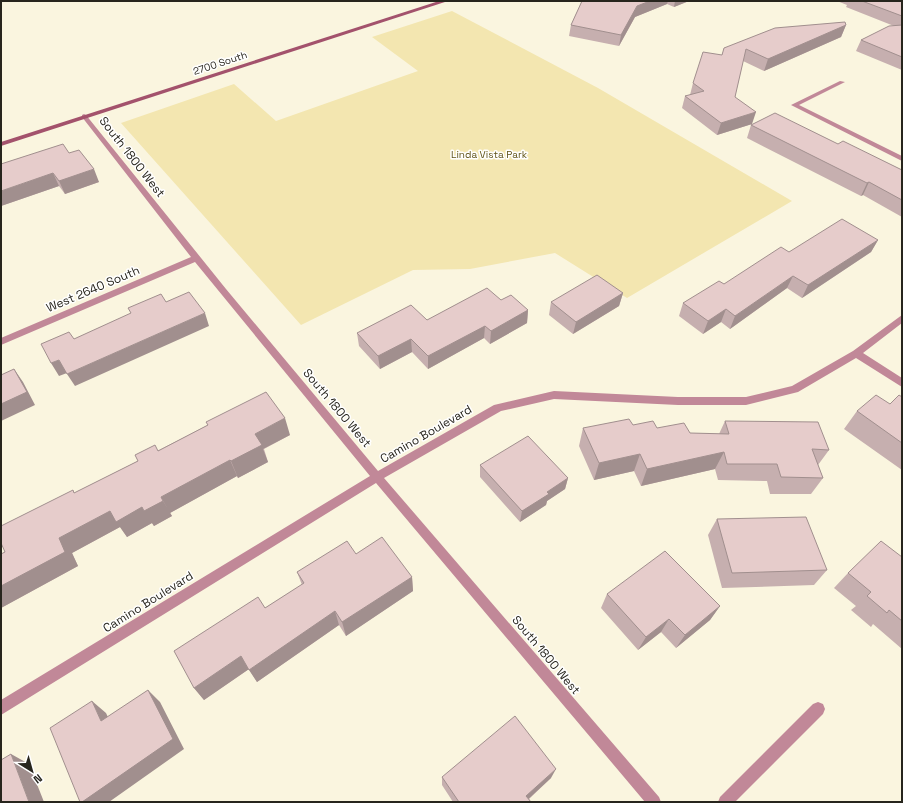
<svg xmlns="http://www.w3.org/2000/svg" width="903" height="803" font-family="'Space Grotesk',sans-serif">
	<style>
		.green { fill: #f3e6b0 }
		.lines { fill: none; stroke-linecap: round; stroke-linejoin: round }
		.minor { fill: #c18898; fill-rule: evenodd }
		.secondary { fill: #a3526c; fill-rule: evenodd }
		.wall { fill: #c6afaf }
		.shaded-wall { fill: #a18f8e }
		.building { fill: #e6cccb; stroke: #a18f8e }
		.labels { text-anchor: middle; dominant-baseline: central; stroke-width: 3; stroke-linejoin: round; paint-order: stroke }
		.far-street-label { font-size: 10px; fill: #27251d; stroke: #fff }
		.far-park-label { font-size: 10px; fill: #605317; stroke: #fff }
		.street-label { font-size: 12px; fill: #27251d; stroke: #fff }
	</style>
	<rect width="100%" height="100%" fill="#faf5df"/>
	<path class="green" d="M452,11L598,88L792,201L627,298L555,253L470,269L413,270L301,325L121,123L234,84L276,121L418,71L372,37Z"/>
	<g class="lines">
		<path class="minor" d="M840,81L845,82L799,105L902,156V161L791,105Z
			M84,114L86,115L226,289L378,471L494,405L554,391L678,397H746L792,386L853,351L902,315V323L863,353L902,378V387L856,358L798,392L746,405H678L554,399L501,411L384,478L659,797L661,802H645L376,483L1,715V700L370,476L195,262L1,345V338L191,257L82,117V115Z
			M818,702L823,704L825,709L823,714L735,802H718L720,797L813,704Z"/>
		<path class="secondary" d="M439,1H448L1,146V142Z"/>
	</g>
	<path class="wall" d="M582,1H689L674,7L667,4L635,17L619,46L569,36L571,25Z
		M837,1H902V70L856,51L861,40L894,26L846,7L847,5Z
		M846,25L841,37L764,71L743,61L735,97L752,124L717,135L682,108L685,96L690,95L693,83L722,55L724,48Z
		M751,125L838,144L902,170V217L863,195L861,196L747,138Z
		M69,153L99,182L65,194L59,186L1,206Z
		M878,240L871,252L802,298L787,288L730,329L721,322L703,334L679,316L683,303L724,284L789,252Z
		M623,293L619,306L573,334L549,315L551,302Z
		M501,300L528,310L527,323L490,344L484,338L428,369L412,352L380,369L359,346L357,333L427,320Z
		M902,397V470L844,429L857,411L890,404Z
		M725,421L829,450L818,465L823,478L811,494H770L767,481L718,480L715,469L641,486L634,471L594,480L579,446L583,428L633,425L690,433L719,434Z
		M206,422L290,435L264,449L268,462L238,478L237,476L170,513L172,516L154,526L152,523L127,537L120,527L72,553L78,566L1,608V554L5,552L75,493L208,425Z
		M480,465L568,478L565,489L547,501L546,505L520,522L480,477Z
		M717,519L827,570L814,585L722,588L708,535Z
		M356,554L412,577L413,591L346,636L339,625L257,682L249,669L204,700L194,688L265,608L302,585L297,572Z
		M902,557V649L873,624L871,627L851,610L856,606L834,588L848,573Z
		M607,594L720,606L710,620L676,648L661,632L638,650L601,608Z
		M442,777L551,778L529,799L531,802H453L442,785Z"/>
	<path class="shaded-wall" d="M650,1H668L667,4L635,17L619,46L621,35L637,6Z
		M675,1H689L674,7Z
		M846,25L841,37L764,71L768,59Z
		M756,112L752,124L717,135L721,123Z
		M94,169L99,182L65,194L59,181Z
		M53,173L59,186L1,206V191Z
		M869,182L863,195L861,196L867,183Z
		M878,240L871,252L802,298L808,285Z
		M793,276L787,288L730,329L735,316Z
		M623,293L619,306L573,334L576,322Z
		M726,309L721,322L703,334L708,321Z
		M528,310L527,323L490,344L491,331Z
		M205,313L209,326L75,386L67,374Z
		M485,326L484,338L428,369V356Z
		M411,339L412,352L380,369L378,356Z
		M59,360L67,373L59,376L51,363Z
		M14,369L23,382L35,405L1,421V404Z
		M285,418L290,435L263,449L268,462L238,478L231,461L255,434Z
		M724,452L715,469L641,486L647,469Z
		M640,454L634,471L594,480L599,463Z
		M230,460L237,476L170,513L161,497Z
		M568,478L565,489L547,501L546,505L520,522L522,511L547,492Z
		M163,501L172,516L154,526L152,523L127,537L120,527L72,553L78,566L1,608V586L59,538L110,511L142,507Z
		M412,577L413,591L346,636L342,622Z
		M720,606L710,620L676,648L685,635Z
		M335,611L339,625L257,682L249,670Z
		M669,619L661,632L638,650L646,637Z
		M241,656L249,669L204,700L194,688Z
		M148,690L160,702L184,749L109,802H82Z
		M92,701L106,713L115,732L101,721Z
		M11,754L29,764L44,802H29Z
		M556,769L551,778L525,802L526,796Z"/>
	<path class="building" d="M582,1H650L637,6L621,35L571,25Z
		M862,1H902V16Z
		M845,22L846,25L768,59L746,49L735,97L756,112L721,123L685,96L704,91L693,83L703,52L722,55L724,48L775,28Z
		M902,25V57L861,40L889,26Z
		M775,113L838,144L843,141L902,170V200L869,182L867,183L751,125Z
		M63,144L69,153L79,150L94,169L59,181L53,173L1,191V164Z
		M842,219L878,240L808,285L793,276L735,316L726,309L708,321L683,303L719,281L724,284L781,247L789,252Z
		M597,275L623,293L576,322L551,302Z
		M487,288L501,300L511,295L528,310L491,331L485,326L428,356L411,339L378,356L357,333L411,305L427,320Z
		M189,292L205,313L67,374L59,360L51,363L41,344L69,332L74,339L131,313L128,308L161,294L166,302Z
		M14,369L27,392L1,404V375Z
		M266,392L285,418L255,434L262,445L231,461L230,460L161,497L163,501L144,511L142,507L116,522L110,511L59,538L65,552L1,586V554L5,552L1,543V526L73,490L74,493L138,461L135,455L155,445L158,451L208,425L206,422Z
		M876,395L890,404L899,395L902,397V443L857,411Z
		M629,419L633,425L653,421L657,428L684,423L690,433L729,434L725,421L818,422L829,450L812,449L823,478L781,477L777,464H727L724,452L647,469L640,454L599,463L583,428Z
		M528,436L568,478L547,492L549,494L522,511L480,465Z
		M806,517L827,570L732,573L717,519Z
		M382,537L412,577L342,622L335,611L249,670L241,656L194,688L174,651L258,597L265,608L304,583L297,572L347,541L356,554Z
		M881,541L902,557V621L889,610L887,613L867,596L871,592L848,573Z
		M665,551L720,606L685,635L669,619L646,637L607,594Z
		M148,690L173,739L82,802H80L50,728L92,701L101,721Z
		M515,716L556,769L526,796L531,802H459L442,777Z
		M11,754L29,802H1V760Z"/>
	<g class="labels">
		<g class="far-street-label">
			<text transform="translate(220 63) rotate(-18)">2700 South</text>
		</g>
		<g class="far-park-label">
			<text x="489" y="154">Linda Vista Park</text>
		</g>
		<g class="street-label">
			<text transform="translate(132 157) rotate(52)">South 1800 West</text>
			<text transform="translate(93 289) rotate(-23)">West 2640 South</text>
			<text transform="translate(337 408) rotate(50)">South 1800 West</text>
			<text transform="translate(426 434) rotate(-30)">Camino Boulevard</text>
			<text transform="translate(148 602) rotate(-32)">Camino Boulevard</text>
			<text transform="translate(546 655) rotate(50)">South 1800 West</text>
		</g>
	</g>
	<rect width="903" height="803" fill="none" stroke="#27251d" stroke-width="4"/>
	<g transform="translate(32 771) rotate(143)" stroke="#ffffff" stroke-width="3" paint-order="stroke">
	<path d="M0-3L7 15L0 10L-7 15Z" fill="#27251d"/>
	<text y="-6" font-size="11" font-weight="bold" text-anchor="middle" fill="#27251d">N</text>
	</g>
</svg>
